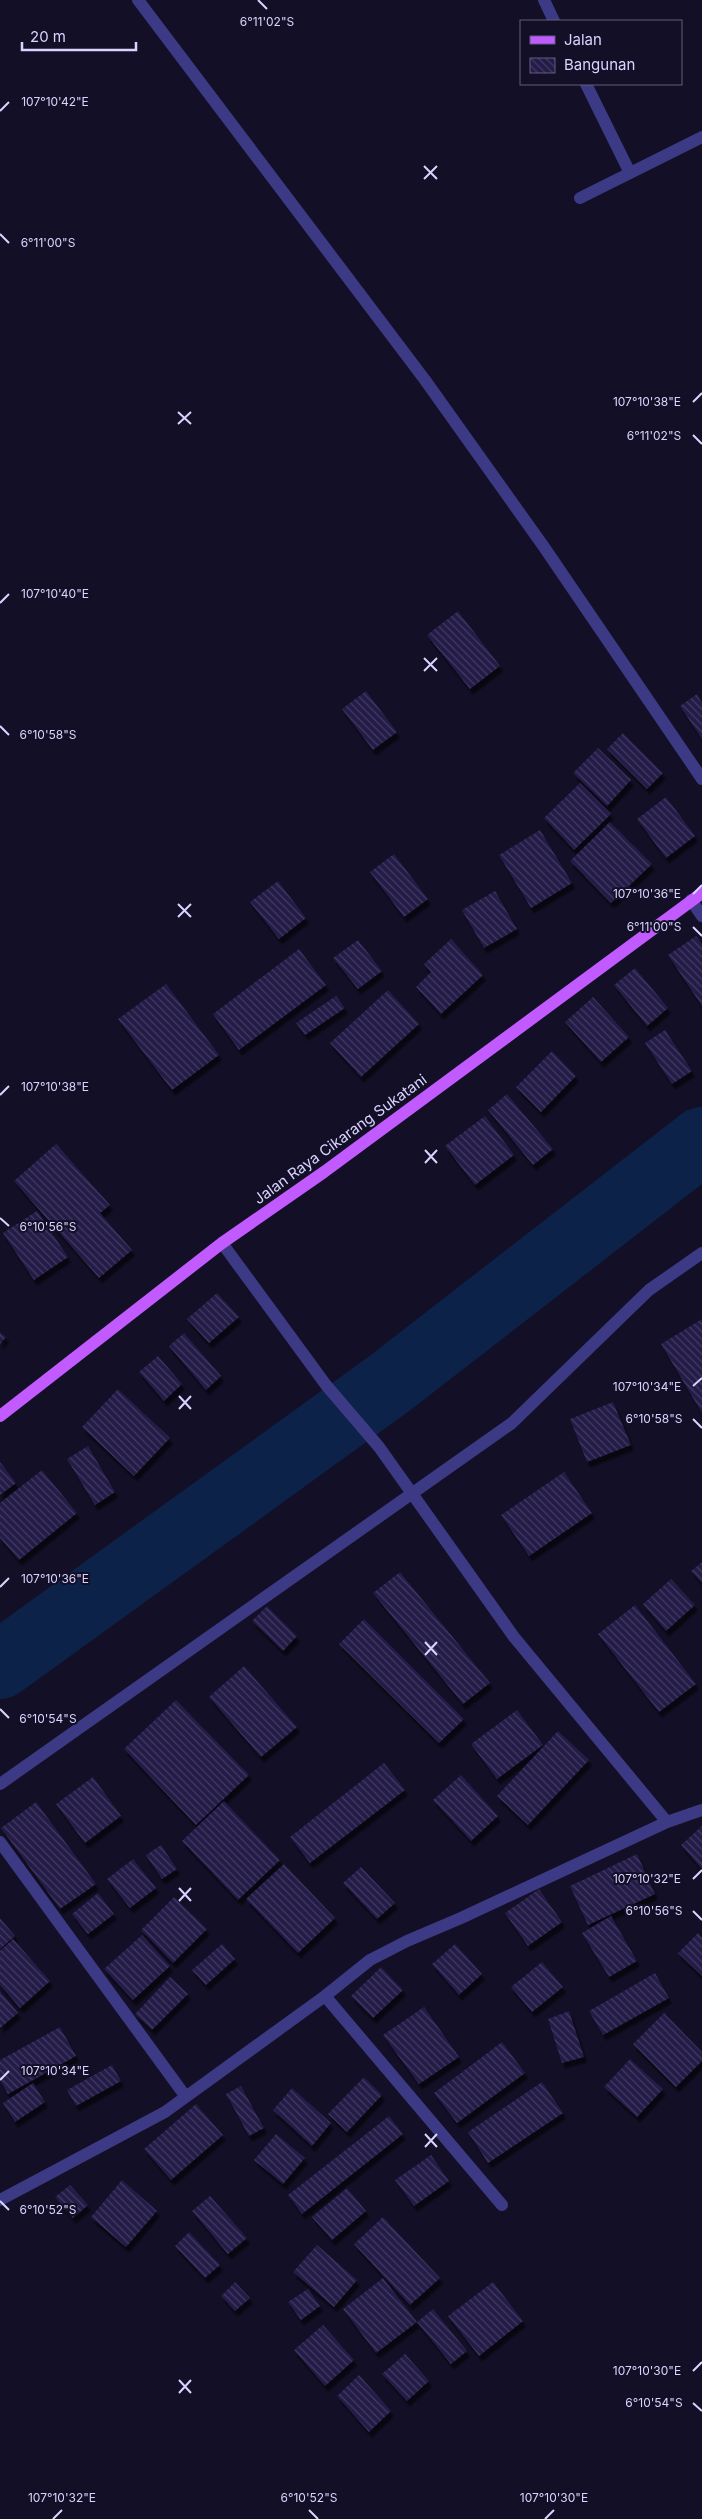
<svg xmlns="http://www.w3.org/2000/svg" width="702" height="2519" font-family="Inter,sans-serif">
	<style>
		.lines { fill: none; stroke-linecap: round; stroke-linejoin: round }
		.river { stroke: #0c2248; stroke-width: 68 }
		.building { fill: url(#building-back-hatch); filter: url(#shadow) }
		.minor { stroke: #3d3a85; stroke-width: 12 }
		.major { stroke: #c25bff; stroke-width: 12 }
		.ticks { fill: none; stroke: #d9d4ff; stroke-width: 2 }
		.labels { text-anchor: middle; dominant-baseline: central; stroke-width: 4; stroke-linejoin: round; paint-order: stroke }
		.street-label { font-size: 15px; fill: #d9d4ff; stroke: #130f26 }
		.ticks-label { font-size: 12px; text-anchor: middle; fill: #d9d4ff; stroke: #130f26; stroke-width: 4; stroke-linejoin: round; paint-order: stroke }
	</style>
	<defs>
		<pattern id="building-back-hatch" width="6" height="6" patternUnits="userSpaceOnUse" patternTransform="scale(1.25)"><rect width="6" height="6" fill="#241b47"/><path d="M-1 5l2 2M0 0l6 6M5-1l2 2" fill="none" stroke="#433b63"/></pattern>
		<filter id="shadow"><feDropShadow dx="3" dy="5.5" stdDeviation="1" flood-color="#0009"/></filter>
	</defs>
	<rect width="100%" height="100%" fill="#130f26"/>
	<g class="lines">
		<path class="river" d="M0,1665L390,1383L702,1141"/>
	</g>
	<path class="building" d="M458,611L500,666L470,689L427,635Z
		M366,691L397,732L373,750L342,709Z
		M697,694L702,703V739L680,706Z
		M623,733L663,773L647,789L607,749Z
		M598,748L631,780L607,806L573,773Z
		M580,783L611,814L574,850L544,818Z
		M666,797L695,836L666,858L637,819Z
		M610,822L652,864L611,903L570,861Z
		M540,830L572,883L531,908L499,855Z
		M394,854L428,899L404,917L370,872Z
		M278,881L306,918L279,939L250,902Z
		M495,891L517,929L484,948L462,910Z
		M696,936L702,944V1006L668,955Z
		M451,939L483,975L441,1014L416,987L431,972L424,964Z
		M358,940L382,971L358,989L333,958Z
		M299,949L326,985L239,1050L213,1014Z
		M635,968L668,1008L647,1026L614,985Z
		M166,984L219,1055L172,1090L118,1019Z
		M388,990L419,1024L361,1077L330,1043Z
		M336,996L345,1008L305,1035L296,1023Z
		M593,997L629,1037L601,1062L565,1022Z
		M665,1030L692,1071L672,1084L645,1043Z
		M552,1051L576,1076L541,1112L516,1087Z
		M507,1094L553,1149L533,1165L488,1110Z
		M485,1116L514,1155L475,1185L445,1146Z
		M56,1144L110,1205L100,1213L132,1250L99,1278L14,1181Z
		M37,1211L68,1257L34,1280L3,1233Z
		M217,1293L239,1317L209,1343L187,1319Z
		M702,1319V1413L661,1344Z
		M0,1332L6,1337L0,1344Z
		M184,1333L221,1376L206,1390L169,1346Z
		M158,1356L182,1384L164,1401L139,1372Z
		M118,1389L170,1438L134,1476L82,1427Z
		M613,1402L631,1445L587,1462L570,1419Z
		M88,1446L115,1492L95,1505L67,1459Z
		M0,1462L16,1483L0,1495Z
		M42,1470L77,1513L19,1560L0,1538V1503Z
		M564,1472L592,1513L529,1556L501,1515Z
		M702,1562V1583L691,1571Z
		M400,1572L490,1683L463,1704L373,1593Z
		M671,1579L695,1605L666,1631L643,1604Z
		M635,1605L696,1684L659,1712L598,1634Z
		M267,1606L297,1636L283,1651L252,1621Z
		M364,1619L464,1719L439,1743L339,1644Z
		M244,1666L297,1727L261,1757L209,1697Z
		M176,1700L249,1775L196,1825L124,1749Z
		M517,1710L543,1745L497,1779L471,1744Z
		M558,1731L589,1760L528,1825L497,1796Z
		M384,1763L405,1790L310,1863L290,1837Z
		M461,1775L498,1816L471,1841L433,1800Z
		M93,1777L121,1816L85,1843L56,1804Z
		M224,1801L280,1860L238,1900L182,1841Z
		M36,1802L96,1884L60,1909L1,1828Z
		M702,1826V1869L681,1845Z
		M161,1845L177,1869L162,1879L146,1855Z
		M637,1854L655,1894L588,1925L570,1886Z
		M133,1859L156,1888L130,1908L107,1879Z
		M284,1864L335,1918L298,1953L246,1899Z
		M361,1867L395,1903L377,1919L343,1883Z
		M539,1889L562,1922L528,1946L505,1913Z
		M98,1893L114,1914L88,1934L72,1914Z
		M174,1897L207,1929L173,1963L141,1930Z
		M611,1916L637,1961L609,1977L582,1933Z
		M0,1918L15,1936L0,1949Z
		M698,1933L702,1937V1976L678,1953Z
		M142,1935L170,1966L133,2000L104,1969Z
		M13,1939L50,1981L20,2008L0,1985V1951Z
		M222,1944L235,1959L206,1985L192,1970Z
		M455,1944L482,1974L459,1995L432,1964Z
		M542,1962L563,1987L532,2012L511,1987Z
		M381,1967L403,1990L373,2018L351,1996Z
		M655,1973L669,1998L603,2035L589,2011Z
		M170,1977L188,1994L152,2030L135,2014Z
		M0,1991L18,2013L0,2028Z
		M424,2007L459,2057L419,2084L383,2035Z
		M569,2011L584,2057L562,2063L548,2019Z
		M664,2013L702,2052V2061L676,2087L633,2044Z
		M60,2027L76,2056L8,2094L0,2080V2060Z
		M502,2042L525,2073L457,2123L434,2093Z
		M630,2059L663,2089L637,2117L604,2087Z
		M112,2065L121,2081L76,2106L67,2090Z
		M364,2077L382,2095L347,2132L328,2114Z
		M542,2082L563,2113L488,2163L468,2132Z
		M33,2083L45,2102L15,2122L3,2103Z
		M241,2086L264,2128L249,2136L226,2094Z
		M292,2088L331,2123L312,2146L273,2110Z
		M196,2104L223,2135L171,2180L144,2149Z
		M389,2116L403,2134L302,2214L288,2195Z
		M276,2134L305,2158L283,2184L254,2160Z
		M431,2155L449,2181L414,2206L395,2180Z
		M122,2180L157,2211L126,2247L91,2217Z
		M70,2185L88,2205L73,2218L55,2197Z
		M347,2188L366,2211L332,2240L312,2217Z
		M210,2196L247,2238L228,2254L192,2211Z
		M383,2217L440,2278L410,2305L354,2244Z
		M189,2232L220,2265L205,2278L175,2246Z
		M317,2245L357,2280L334,2307L293,2272Z
		M383,2278L417,2322L433,2309L467,2351L451,2364L417,2322L376,2353L343,2309Z
		M235,2282L250,2298L235,2311L221,2296Z
		M493,2282L523,2321L479,2356L448,2316Z
		M308,2289L320,2306L301,2320L288,2302Z
		M323,2325L354,2360L325,2386L294,2350Z
		M405,2354L429,2381L407,2401L382,2374Z
		M359,2375L391,2411L369,2432L337,2396Z"/>
	<g class="lines">
		<path class="minor" d="M138,0L425,380L544,547L702,779
			M544,0L554,21
			M586,84L630,173
			M580,198L702,137
			M691,900L702,916
			M222,1243L326,1385L379,1447L514,1637L667,1822
			M0,1784L512,1423L649,1290L702,1253
			M0,1842L186,2097
			M325,1996L502,2205
			M0,2200L165,2112L325,1996L370,1960L407,1941L461,1918L667,1822L702,1810"/>
		<path class="major" d="M0,1416L222,1243L324,1172L702,893"/>
	</g>
	<path class="ticks" d="M258,0L267,9M0,111L9,102M424,166L437,179M424,179L437,166M0,234L9,243M693,402L702,393M178,412L191,424M178,424L191,412M693,435L702,444M0,603L9,594M424,658L437,671M424,671L437,658M0,726L9,735M693,894L702,885M178,904L191,917M178,917L191,904M693,927L702,936M0,1095L9,1086M425,1150L437,1163M425,1163L437,1150M0,1218L9,1226M693,1386L702,1378M179,1396L191,1409M179,1409L191,1396M693,1419L702,1428M0,1587L9,1578M425,1642L437,1655M425,1655L437,1642M0,1709L9,1718M693,1879L702,1870M179,1888L191,1901M179,1901L191,1888M693,1911L702,1920M0,2080L9,2071M425,2134L437,2147M425,2147L437,2134M0,2201L9,2210M693,2371L702,2362M179,2380L191,2393M179,2393L191,2380M693,2403L702,2411M309,2510L318,2519M53,2519L62,2510M545,2519L554,2510"/>
	<g class="labels">
		<g class="street-label">
			<text transform="translate(340 1139) rotate(-36)">Jalan Raya Cikarang Sukatani</text>
		</g>
	</g>
	<g class="ticks-label">
		<text x="267" y="26">6°11'02"S</text>
		<text x="55" y="106">107°10'42"E</text>
		<text x="48" y="247">6°11'00"S</text>
		<text x="647" y="406">107°10'38"E</text>
		<text x="654" y="440">6°11'02"S</text>
		<text x="55" y="598">107°10'40"E</text>
		<text x="48" y="739">6°10'58"S</text>
		<text x="647" y="898">107°10'36"E</text>
		<text x="654" y="931">6°11'00"S</text>
		<text x="55" y="1091">107°10'38"E</text>
		<text x="48" y="1231">6°10'56"S</text>
		<text x="647" y="1391">107°10'34"E</text>
		<text x="654" y="1423">6°10'58"S</text>
		<text x="55" y="1583">107°10'36"E</text>
		<text x="48" y="1723">6°10'54"S</text>
		<text x="647" y="1883">107°10'32"E</text>
		<text x="654" y="1915">6°10'56"S</text>
		<text x="55" y="2075">107°10'34"E</text>
		<text x="48" y="2214">6°10'52"S</text>
		<text x="647" y="2375">107°10'30"E</text>
		<text x="654" y="2407">6°10'54"S</text>
		<text x="62" y="2502">107°10'32"E</text>
		<text x="309" y="2502">6°10'52"S</text>
		<text x="554" y="2502">107°10'30"E</text>
	</g>
	<rect x="520" y="20" width="162" height="65" fill="#130f26" stroke="#625e7d"/>
	<rect x="530" y="36" width="25" height="8" fill="#c25bff" stroke="#625e7d"/>
	<text x="564" y="45" font-size="15" fill="#d9d4ff">Jalan</text>
	<rect x="530" y="58" width="25" height="15" fill="url(#building-back-hatch)" stroke="#625e7d"/>
	<text x="564" y="70" font-size="15" fill="#d9d4ff">Bangunan</text>
	<path d="M22 42v8h114v-8" fill="none" stroke="#d9d4ff" stroke-width="2.5"/>
	<text x="30" y="42" font-size="15" fill="#d9d4ff" stroke="#130f26" stroke-width="4" paint-order="stroke">20 m</text>
</svg>
